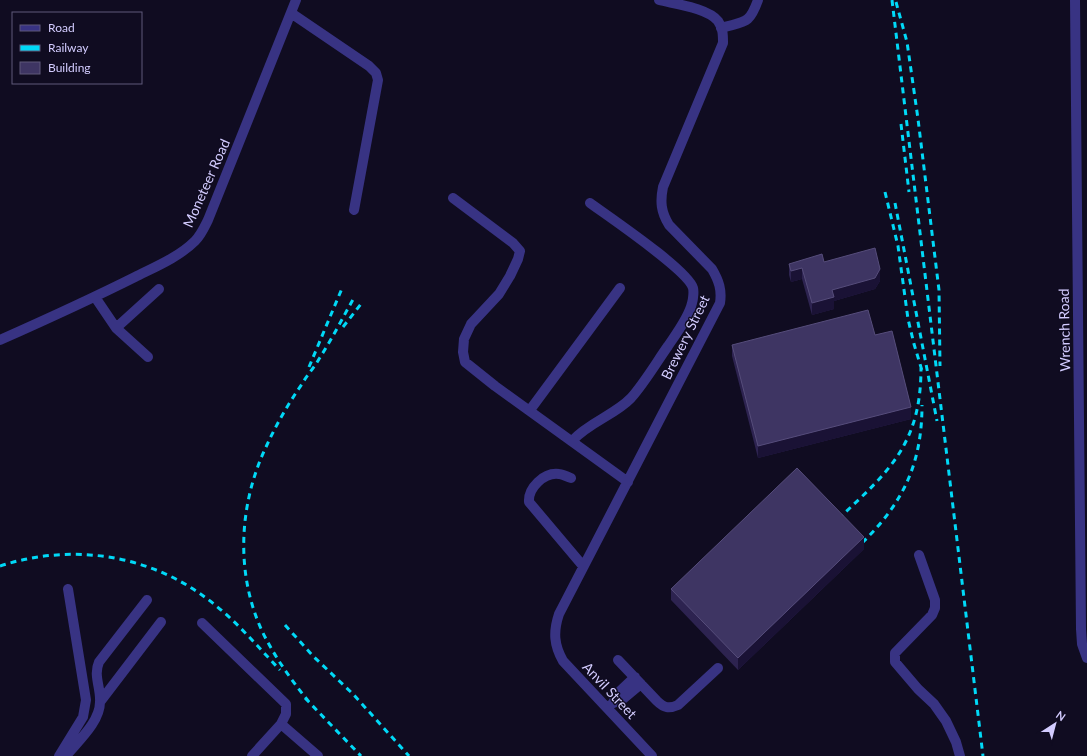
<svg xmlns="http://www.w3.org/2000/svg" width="1087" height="756" font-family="Lato,sans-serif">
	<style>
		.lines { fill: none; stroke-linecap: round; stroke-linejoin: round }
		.minor { stroke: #383383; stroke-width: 10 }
		.rail { stroke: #00d9f7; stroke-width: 3; stroke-dasharray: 6 5; stroke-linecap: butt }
		.wall { fill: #2d2350 }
		.shaded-wall { fill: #1a1235 }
		.building { fill: #3e3563; stroke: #564d7b }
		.labels { text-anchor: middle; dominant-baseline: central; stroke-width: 3; stroke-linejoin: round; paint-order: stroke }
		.street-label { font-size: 14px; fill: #d3ccff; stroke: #100c21 }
	</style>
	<rect width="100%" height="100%" fill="#100c21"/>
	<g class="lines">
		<path class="minor" d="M1075,0L1081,629L1082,644L1087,658
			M291,13L369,66L376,73L378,80L354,210
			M721,28C745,21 749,25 758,0
			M453,198L513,243L520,251L518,259L510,276L499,294L471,324L464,339L463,352L465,362L495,386L628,482
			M95,297L116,328L148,357
			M116,328L159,289
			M0,340C45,320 91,299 135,277C155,267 179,257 195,241C201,235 204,228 208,220L296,0
			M530,410L620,288
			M572,441C589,422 615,415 631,398C645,382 656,363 668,346C676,334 689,317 692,303C693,300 694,292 693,288C688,270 609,217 590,203
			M571,478C567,477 563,474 559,474C544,472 528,488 529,502L583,566
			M919,555L935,600V608L932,615L895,653V662L918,689L934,704L946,721L956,742L960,756
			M202,623L286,704V714L281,724L252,756
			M618,660L657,701C664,708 669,709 678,705L718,668
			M100,702L161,622
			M613,703L617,694L635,677
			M607,708L613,703L623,699L641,684
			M281,724L318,756
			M59,756L83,717L86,700L68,589
			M66,756C78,741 100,722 100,702C101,687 93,676 99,662L147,600
			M652,756L563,661C554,645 553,632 559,614L720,303C722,290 719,281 712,269L669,225C661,212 660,202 663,187L723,43C723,35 723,28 718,21C708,8 675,4 659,0"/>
		<path class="rail" d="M892,0L983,756
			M896,2L907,42L918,119L939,290L940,366
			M901,124L909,192
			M885,192L898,246L908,319L914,344L923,374
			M895,203L937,421
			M343,327L361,304
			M309,367L343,286
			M838,519C890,471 921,443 921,368
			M862,543C903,503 922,464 922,405
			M0,566C74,542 155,555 215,605C239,624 259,648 280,670
			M285,625L314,657L353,694L409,756
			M305,698L361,756
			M309,702C292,681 277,660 265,637C235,578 238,506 266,447C276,425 288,404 302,384C307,375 314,368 319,359C332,339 343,317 355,296"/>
	</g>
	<path class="wall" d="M824,262L880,281L875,289L834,301V309L812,315L802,279L791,282L789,275V264Z
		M875,335L911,419L758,458L732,356V345Z
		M864,549L738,670L671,600V589Z"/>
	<path class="shaded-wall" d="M802,268V279L791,282V271Z
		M880,269V281L875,289L834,301V309L812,315V303L832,290Z
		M911,407V419L758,458V446Z
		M864,537V549L738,670V658Z"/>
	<path class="building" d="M875,248L880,269L875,278L832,290L834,297L812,303L802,268L791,271L789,264L822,254L824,262Z
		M868,310L875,335L892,331L911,407L758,446L732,345Z
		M797,468L864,537L738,658L671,589Z"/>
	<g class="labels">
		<g class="street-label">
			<text transform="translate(206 183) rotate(-66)">Moneteer Road</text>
			<text transform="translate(1064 330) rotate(-91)">Wrench Road</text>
			<text transform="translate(685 337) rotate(-64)">Brewery Street</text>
			<text transform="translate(610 690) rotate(47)">Anvil Street</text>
		</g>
	</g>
	<rect x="12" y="12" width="130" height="72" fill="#100c21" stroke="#5e597a"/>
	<rect x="20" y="25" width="20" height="6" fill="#383383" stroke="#5e597a"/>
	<text x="48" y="32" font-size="12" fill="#d3ccff">Road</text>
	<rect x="20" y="45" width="20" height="6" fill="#00d9f7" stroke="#5e597a"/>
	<text x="48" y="52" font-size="12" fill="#d3ccff">Railway</text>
	<rect x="20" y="62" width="20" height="12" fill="#3e3563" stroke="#5e597a"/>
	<text x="48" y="72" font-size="12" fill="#d3ccff">Building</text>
	<g transform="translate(1055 724) rotate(36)" stroke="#100c21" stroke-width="3" paint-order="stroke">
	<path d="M0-3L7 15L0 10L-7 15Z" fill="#d3ccff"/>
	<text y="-6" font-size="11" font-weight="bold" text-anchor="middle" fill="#d3ccff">N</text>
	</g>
</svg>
